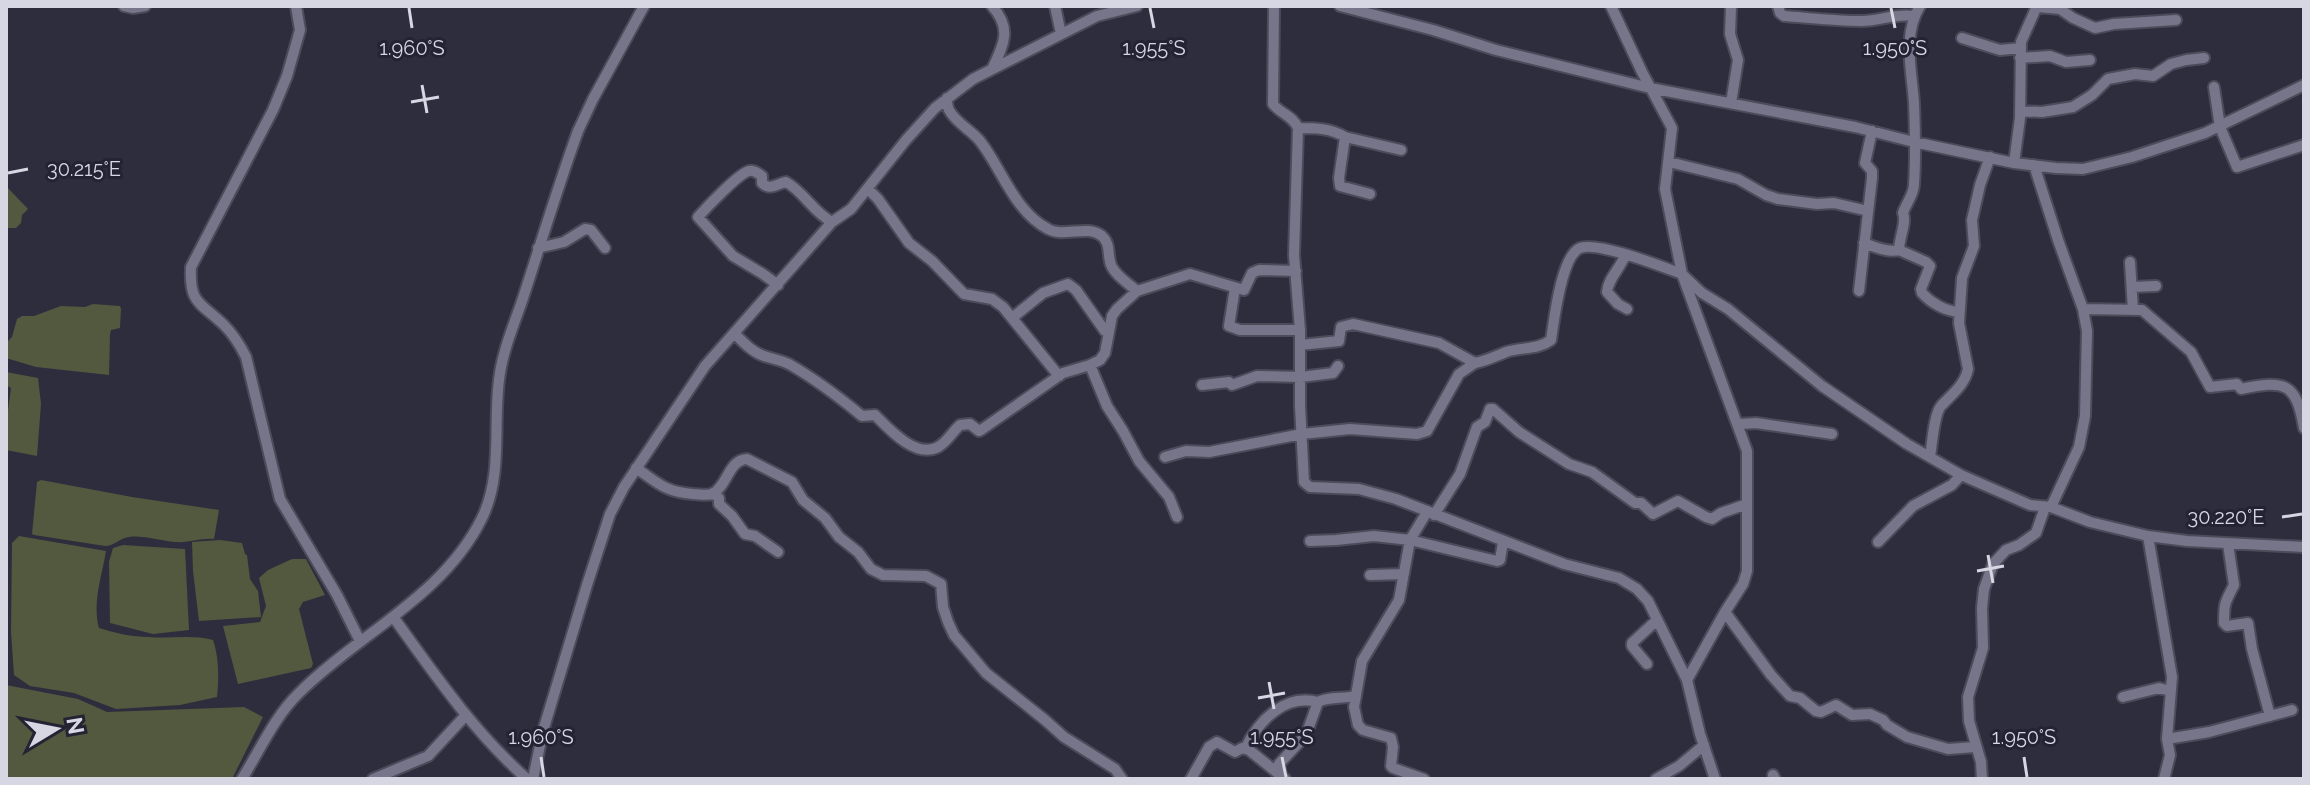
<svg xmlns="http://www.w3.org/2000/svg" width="2310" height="785" font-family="Raleway,sans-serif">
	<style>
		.green { fill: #52593e }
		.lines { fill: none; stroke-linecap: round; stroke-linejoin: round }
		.minor-casing { stroke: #4c4b5a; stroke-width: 14 }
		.minor { stroke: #76758a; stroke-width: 10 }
		.ticks { fill: none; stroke: #d7d7e3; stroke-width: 3 }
		.ticks-label { font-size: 20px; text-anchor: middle; fill: #d7d7e3; stroke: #232334; stroke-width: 6; stroke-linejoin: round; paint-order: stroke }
	</style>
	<rect width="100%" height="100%" fill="#2d2d3e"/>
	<path class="green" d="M6,186L28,209L22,215L21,223L16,228H8Z
		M93,304L120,306L121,309L120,328L111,330L110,334L109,375L36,367L6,358V343L12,337L17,319L22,316H34L61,306L85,307Z
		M6,372L38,378L41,404L37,456L6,450V425L11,388L6,385Z
		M41,480L132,497L219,510L214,539C200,538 189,543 175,542C161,541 143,535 129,537C120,538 114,546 105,546L34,535L32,534L37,482Z
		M19,536L106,551C102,576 92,603 99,628C115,633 132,637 149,637C171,639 192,634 213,640C219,657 219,679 217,697L180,705L116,709L74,693L30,686L14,675L11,632L12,543Z
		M220,540L242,543L245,554L247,555L250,579L258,591L261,617L199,621L193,571L192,542Z
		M123,545L185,549L189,630L153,634L110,623L109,562L113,548Z
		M292,559H306L325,595L303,602L299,609L313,664L311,668L238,684L223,626L260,622L266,606L259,578L268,570Z
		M6,685L78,699L107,712L244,707L263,717L232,779H6Z"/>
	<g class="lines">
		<g class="minor-casing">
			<path id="minor" d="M124,6L133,8L145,6
				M296,6L300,30L287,76L273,110L191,267C189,304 200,302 224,325C233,334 240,345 246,357L280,499L337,595L360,641
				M992,6C1012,28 1004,44 993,67
				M1055,6L1061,34
				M1274,6L1273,104C1281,114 1293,116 1298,128L1294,255L1300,330V406L1304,482L1310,487L1359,489L1396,499L1564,564L1619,578L1637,589L1648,601L1687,680L1700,734L1715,779
				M1340,6L1433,30L1496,50L1650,88L1855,127L1914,142L2014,163L2056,168L2083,169L2132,157L2205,133L2304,85
				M1611,6L1642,72L1672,128L1665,189L1682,274L1702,293L1728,309L1822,386L1907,444L1961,475L2030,505L2051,507L2090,522L2148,536L2187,541L2304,547
				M1731,6L1730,34L1738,60L1731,103
				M1778,6L1780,13L1784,16C1810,18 1836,21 1862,21C1881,21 1894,13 1914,16
				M1920,6C1902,35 1912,71 1914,103C1915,130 1916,158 1914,184C1914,195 1906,203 1903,213C1907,222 1899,238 1899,250L1926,262L1930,266L1921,289L1922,293C1931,303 1945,311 1959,312
				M2038,7L2060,9L2073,18L2095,28L2114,24L2176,20
				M1962,38L2000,50L2021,48
				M2020,58L2050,56L2066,62L2090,60
				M2214,87L2220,127L2237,167L2304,145
				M947,98C947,101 948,108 949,110C956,123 971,130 980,141C1002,169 1014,211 1048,229C1064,238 1087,224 1102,236C1111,244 1107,254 1111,265C1115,275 1129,284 1137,291
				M2020,111L2042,112L2073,107L2092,95L2108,79L2135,74L2153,76L2171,64L2186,60L2204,58
				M1298,128C1314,128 1331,128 1345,137L1401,150
				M1345,137L1339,178L1340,186L1370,194
				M1669,162L1738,179L1766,195L1778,199L1817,204L1834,203L1868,211
				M2014,163L2020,118L2021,42L2037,6
				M2034,165L2058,240L2083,309L2087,331L2085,416L2079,447L2051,507
				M868,189L878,199L909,243L932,261L964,294L992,299L1003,307L1059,376
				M1864,243C1875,247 1889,253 1899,250
				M538,248L564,242L585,229L591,230L605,248
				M1625,255C1621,268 1608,278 1607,292L1618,304L1627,309
				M2130,262L2133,310
				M778,285L763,274L733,256L698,217C706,208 739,173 749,171C755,170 757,173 762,176V183C770,191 776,184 786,182C804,192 813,212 832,222
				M2132,287L2156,286
				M1235,288L1229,326L1240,330H1300
				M1859,291L1872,178V171L1865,163L1872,131
				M2083,309L2142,310L2191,352L2210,387L2237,384L2241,389C2285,380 2296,382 2304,428
				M1012,318L1043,293L1068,284L1076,290L1105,331H1109
				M734,333C743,342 752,352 764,356C773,359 780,360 789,364C815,379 839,397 862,416L875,415C889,429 914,457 936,448C946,444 952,432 960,425L970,424L979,431L981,430L1063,373L1090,365L1100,360L1105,353L1112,316L1117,309L1137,291L1190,274L1244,290L1252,273L1259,270L1296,271
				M1300,345L1339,341L1341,327L1353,324L1439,343L1475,363C1486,361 1496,356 1506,352C1521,347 1538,350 1551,340C1554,321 1561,256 1580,248C1598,241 1663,267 1682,274L1747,451V571L1743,584L1725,612L1687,680
				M1090,365L1107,406L1123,431L1139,461L1169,497L1177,517
				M1202,385L1229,382L1232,385L1257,376L1301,377L1333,373L1338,366
				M1739,424L1756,423L1832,434
				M1165,457L1186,451L1209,452L1302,434L1350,429L1417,434L1427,431L1459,374L1475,363
				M1930,457C1932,445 1934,414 1941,406C1951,395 1965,385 1968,369L1959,323L1962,278L1974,246L1972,220L1980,185L1990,157
				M636,468C658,483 665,492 693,494C699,494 707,496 712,494C728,486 728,460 747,459L792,482L803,500L825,518L839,537L858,552L871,569L883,575L926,576L941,584L943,607L948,622L954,635L986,673L1045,720L1064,737L1115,769L1122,779
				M713,493L719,498V504L732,516L745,534L755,536L778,552
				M1434,515L1460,474L1477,427L1485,422L1490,409H1493L1519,432L1569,464L1592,472L1635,503H1641L1653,514L1678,501L1706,517L1712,519L1721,513L1747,504
				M2148,536L2172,677L2167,739L2170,755L2164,779
				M1310,541L1336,540L1374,536L1410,540L1497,561L1500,560L1503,542
				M1878,542L1913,506L1952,485L1961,475
				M2228,544L2234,585C2225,603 2224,602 2224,623L2227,626L2248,623L2252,649L2270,716
				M1370,575L1404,574
				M1725,612L1771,675L1790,696L1800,698L1816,711L1821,712L1836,705L1852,715L1870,714L1883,720L1887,725L1907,737L1948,749L1975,747
				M394,618C435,675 474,732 527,779
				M1647,664L1632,646V643L1657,620
				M2123,697L2159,688L2170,691
				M2167,739L2209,732L2292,710
				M1245,749C1258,721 1285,693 1318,702
				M1281,774L1279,764L1306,735L1318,702C1329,696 1343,699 1355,696
				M1773,775L1775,779
				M242,779C260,750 275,716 299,693C358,634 444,596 482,518C503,475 493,425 499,380C502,352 514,325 523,298C541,243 558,186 578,131L593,99L644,6
				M373,779L428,756L466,715
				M533,779L543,731L587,585L610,514L624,487L705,366L832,222L851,209L906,140L935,108L973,79L1097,16L1137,6
				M1191,779L1209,747L1217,742L1235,752L1242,748L1249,750L1285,779
				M1424,779L1393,768L1391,766L1393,747L1391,738L1363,730L1358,725L1354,707L1362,661L1399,600L1410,540L1427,512
				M1656,779L1679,766L1704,745
				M1982,779L1981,762L1969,721L1968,697L1983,648L1982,608L1984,589L1993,564L2006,550L2019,545L2036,533L2045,507"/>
		</g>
		<use href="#minor" class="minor"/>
	</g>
	<path class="ticks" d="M409,8L412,28M1150,8L1154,28M1891,8L1895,28M422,85L427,113M411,102L439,97M8,173L28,169M2282,517L2302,514M1988,555L1993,583M1977,571L2004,566M1269,682L1274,709M1258,698L1285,693M541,757L544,777M1282,757L1286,777M2024,757L2027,777"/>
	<g class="ticks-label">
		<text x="412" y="55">1.960°S</text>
		<text x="1154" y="55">1.955°S</text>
		<text x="1895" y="55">1.950°S</text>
		<text x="84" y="176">30.215°E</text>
		<text x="2226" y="524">30.220°E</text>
		<text x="541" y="744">1.960°S</text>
		<text x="1282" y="744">1.955°S</text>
		<text x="2024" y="744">1.950°S</text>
	</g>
	<rect width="2310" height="785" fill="none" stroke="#d7d7e3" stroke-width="16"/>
	<g transform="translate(56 729) rotate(80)" stroke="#232334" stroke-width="6" paint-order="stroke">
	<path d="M0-6L14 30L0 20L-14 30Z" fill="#d7d7e3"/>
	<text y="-12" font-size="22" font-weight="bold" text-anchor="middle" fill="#d7d7e3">N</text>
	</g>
</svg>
